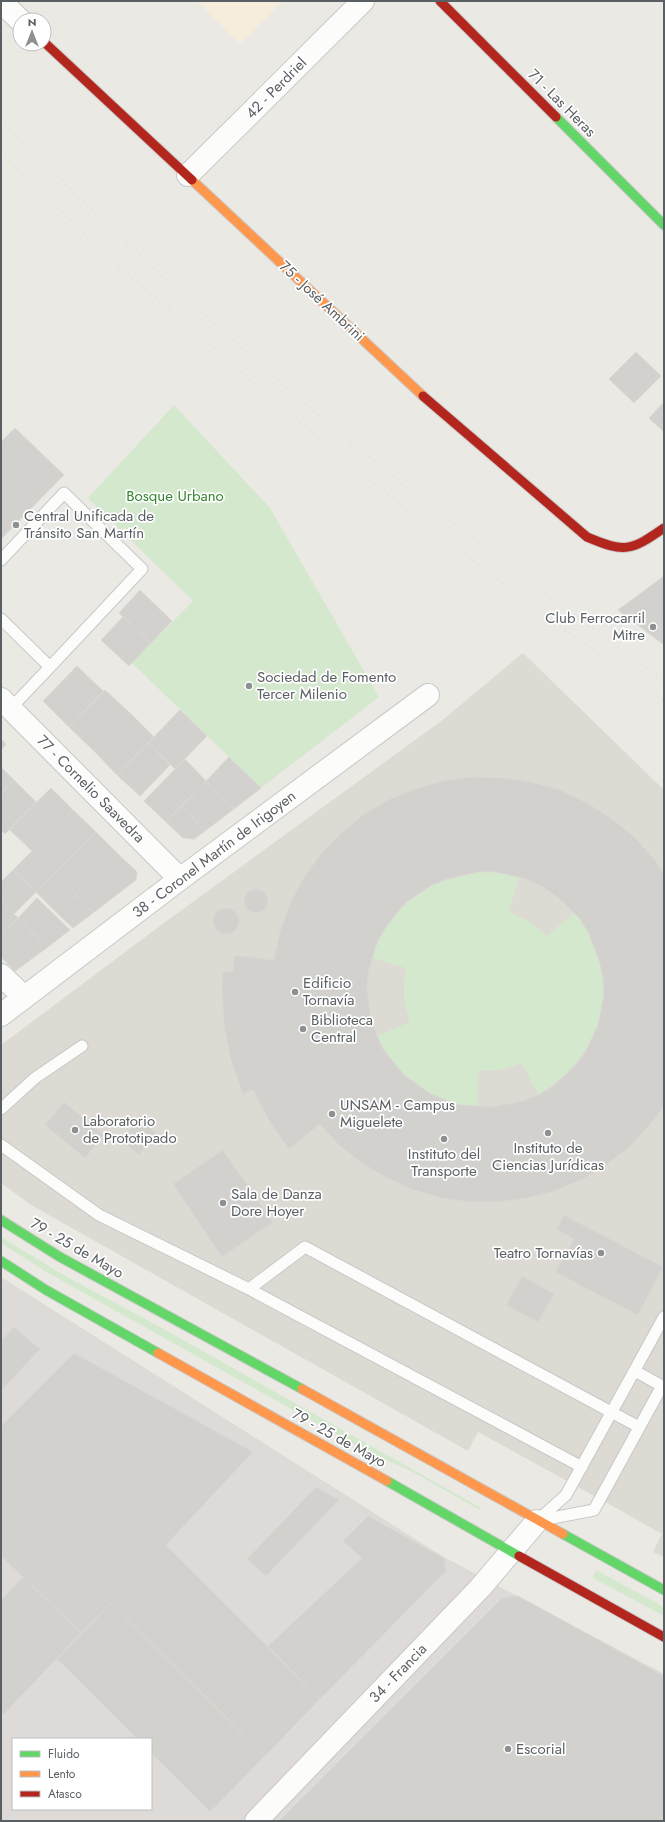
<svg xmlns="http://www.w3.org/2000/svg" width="665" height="1822" font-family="Jost,sans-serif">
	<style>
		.commercial { fill: #f6eddc }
		.industrial { fill: #dedad7; fill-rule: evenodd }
		.education { fill: #ddd9d3 }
		.green { fill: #d4e8ce }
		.building { fill: #d2d1ce; stroke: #dad8d4; fill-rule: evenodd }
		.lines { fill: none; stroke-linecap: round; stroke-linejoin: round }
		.lane-casing { stroke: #c7c8c7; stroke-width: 13 }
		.street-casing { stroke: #c7c8c7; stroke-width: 24 }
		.fast-casing { stroke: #c8c8c8; stroke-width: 11 }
		.slow-casing { stroke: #c8c8c8; stroke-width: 11 }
		.jam-casing { stroke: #c8c8c8; stroke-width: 11 }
		.lane { stroke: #fcfcfb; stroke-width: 11 }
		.street { stroke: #fcfcfb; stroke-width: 22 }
		.fast { stroke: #63d668; stroke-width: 9 }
		.slow { stroke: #ff974d; stroke-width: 9 }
		.jam { stroke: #b3261e; stroke-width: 9 }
		.rail { stroke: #e2e2e1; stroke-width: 3; stroke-dasharray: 1 5; stroke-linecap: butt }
		.poi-dot { fill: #8d8f90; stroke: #fff; stroke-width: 1.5 }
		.labels { text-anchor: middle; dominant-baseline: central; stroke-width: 3.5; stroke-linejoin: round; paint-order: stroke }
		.street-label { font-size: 15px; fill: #5a5f63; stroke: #fff }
		.park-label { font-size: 15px; fill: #368430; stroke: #fff }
		.poi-label { font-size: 15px; fill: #5a5f63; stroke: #fff; text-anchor: start }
	</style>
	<rect width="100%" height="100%" fill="#ebe9e4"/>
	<path class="commercial" d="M197,1H283L240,44Z"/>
	<path class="industrial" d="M1,1277L442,1556L664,1674V1821H1ZM13,1739H151V1809H13Z"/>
	<path class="education" d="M523,653L664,790V1557L653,1552L662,1534L600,1499L478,1432L468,1451L31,1205L1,1183V1045L168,920L444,719Z"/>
	<path class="green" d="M174,405L270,508L379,697L261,788L132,663L193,601L88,498Z
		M478,872H495L519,877L509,912L529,921L547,936L574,912C627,973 605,1056 538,1095L522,1063L501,1070L479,1071L477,1107C431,1101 398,1078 377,1036L410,1022C403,1003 402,987 406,968L372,958C390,907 424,880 478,872Z
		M1,1237L67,1277L162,1328L481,1508L480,1510L411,1471L368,1452L48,1273L1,1243Z
		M596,1570L664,1607V1616L593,1578Z"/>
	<path class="building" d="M636,352L661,376L634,403L609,379Z
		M664,402V432L649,418Z
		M15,428L64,475L1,539V442Z
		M664,576V645L618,610Z
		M140,590L172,621L151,643L119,613Z
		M123,617L151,643L129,666L101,640Z
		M77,666L104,692L69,727L43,701Z
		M105,690L131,714L94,751L69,727Z
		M180,710L207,736L175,769L148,743Z
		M131,714L154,737L117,775L94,751Z
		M1,739L6,744L1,750Z
		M148,743L170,765L140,796L117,775Z
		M229,757L261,788L234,809L206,781Z
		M185,759L206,781L166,822L144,801Z
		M1,767L14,780L1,794Z
		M472,777L502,778L531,782L560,790L587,803L612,819L635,838L655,860L664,874V1106L648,1127L628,1148L606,1165L581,1180L554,1191L527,1198L498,1202H470L442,1198L414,1190L387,1178L362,1163L339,1145L320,1124L289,1149L269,1121L253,1090L243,1094L231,1060L224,1025L222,989L223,971L233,972L234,955L274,960L280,931L290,904L303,879L320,855L340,834L363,815L388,800L415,789L443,781ZM478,872H495L527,879L542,886L562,901L579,918L588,932L600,963L603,978L604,994L598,1025L585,1053L575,1066L552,1087L538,1095L523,1101L492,1107L461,1105L446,1100L431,1094L405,1076L384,1051L377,1036L370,1013L367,989L368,973L377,942L385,928L405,903L432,885L447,879Z
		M14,780L36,802L5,834L1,830V794Z
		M206,781L234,809L205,831L181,806Z
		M51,788L73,810L32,851L9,829Z
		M181,806L205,831L194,839L183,838L166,822Z
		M73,810L96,832L36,892L13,870Z
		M96,832L117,853L57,913L36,892Z
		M117,853L137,872L136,880L93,913L75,895Z
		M13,870L36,892L14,914L1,901V882Z
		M244 901a12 12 0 1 1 24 0a12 12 0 1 1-24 0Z
		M75,895L93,913L73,928L57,913Z
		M37,898L70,930L48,947L18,918Z
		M1,901L18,918L1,934Z
		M213 921a13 13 0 1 1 26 0a13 13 0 1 1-26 0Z
		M18,918L48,947L15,971L1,957V934Z
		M64,1102L104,1135L85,1158L45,1125Z
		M139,1119L157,1134L139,1155L121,1140Z
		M223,1150L273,1222L222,1257L173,1184Z
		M564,1215L663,1267L638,1315L555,1272L574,1239L557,1229Z
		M522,1276L554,1294L538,1322L506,1305Z
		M14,1327L40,1349L1,1391V1341Z
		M74,1353L253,1452L166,1545L320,1699L265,1756L111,1603L81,1633L1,1556V1426Z
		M316,1487L339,1500L266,1576L247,1559Z
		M368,1516L444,1558L446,1571L320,1699L267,1647L362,1558L343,1541Z
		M23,1577L81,1633L1,1717V1600Z
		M518,1596L664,1676V1821H279L502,1598Z
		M111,1603L265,1756L210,1812L151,1753V1739H137L57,1659Z"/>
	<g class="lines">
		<g class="lane-casing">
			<path id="lane" d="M1,560L64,493L142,569L50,667L1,619
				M10,709L50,667
				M1,1109L35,1078L82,1046
				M1,1145L99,1215L249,1289
				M582,1467L249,1289L305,1247L639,1427
				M542,1520L594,1510L662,1386L635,1371
				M537,1521L566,1495L664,1317"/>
		</g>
		<g class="street-casing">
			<path id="street" d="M1,2L20,20
				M188,175L363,1
				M1,699L180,879
				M1,975L24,997
				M1,1015L180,879L428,695
				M256,1821L480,1588L537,1521"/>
		</g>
		<g class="fast-casing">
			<path id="fast" d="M556,117L664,225
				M1,1220L60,1257L302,1389
				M1,1261L46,1290L158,1353
				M387,1481L519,1556
				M563,1534L664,1590"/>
		</g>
		<g class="slow-casing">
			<path id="slow" d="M192,180L423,396
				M158,1353L387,1481
				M302,1389L563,1534"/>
		</g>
		<g class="jam-casing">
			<path id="jam" d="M440,1L556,117
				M44,42L192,180
				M423,396L587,537C625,553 631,551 664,528
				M519,1556L664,1637"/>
		</g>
		<use href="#lane" class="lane"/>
		<use href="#street" class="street"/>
		<use href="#fast" class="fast"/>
		<use href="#slow" class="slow"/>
		<use href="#jam" class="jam"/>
		<path class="rail" d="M1,122C96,214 192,306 292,392C411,494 537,589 664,680
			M1,154L109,257L275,401L405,508L531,605L664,701"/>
	</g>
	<g class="poi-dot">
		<circle cx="16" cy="525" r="4"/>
		<circle cx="653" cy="627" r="4"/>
		<circle cx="249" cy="686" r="4"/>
		<circle cx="295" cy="992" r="4"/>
		<circle cx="303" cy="1029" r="4"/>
		<circle cx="332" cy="1114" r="4"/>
		<circle cx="75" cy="1130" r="4"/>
		<circle cx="548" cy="1133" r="4"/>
		<circle cx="444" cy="1139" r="4"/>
		<circle cx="223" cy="1203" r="4"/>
		<circle cx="601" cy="1253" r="4"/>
		<circle cx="508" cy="1749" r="4"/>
	</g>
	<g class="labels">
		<g class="street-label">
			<text transform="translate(276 88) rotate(-45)">42 - Perdriel</text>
			<text transform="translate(562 103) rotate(45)">71 - Las Heras</text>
			<text transform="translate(322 301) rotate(43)">75 - José Ambrini</text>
			<text transform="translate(91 789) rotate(45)">77 - Cornelio Saavedra</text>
			<text transform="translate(214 854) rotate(-37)">38 - Coronel Martín de Irigoyen</text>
			<text transform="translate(77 1248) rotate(30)">79 - 25 de Mayo</text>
			<text transform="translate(339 1438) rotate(29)">79 - 25 de Mayo</text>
			<text transform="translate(398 1673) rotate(-46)">34 - Francia</text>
		</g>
		<g class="park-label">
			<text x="175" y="496">Bosque Urbano</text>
		</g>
		<g class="poi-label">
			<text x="24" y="516">Central Unificada de<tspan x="24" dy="17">Tránsito San Martín</tspan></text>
			<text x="645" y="618" text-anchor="end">Club Ferrocarril<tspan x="645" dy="17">Mitre</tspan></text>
			<text x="257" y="677">Sociedad de Fomento<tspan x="257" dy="17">Tercer Milenio</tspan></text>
			<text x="303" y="983">Edificio<tspan x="303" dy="17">Tornavía</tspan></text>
			<text x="311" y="1020">Biblioteca<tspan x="311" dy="17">Central</tspan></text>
			<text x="340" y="1105">UNSAM - Campus<tspan x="340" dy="17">Miguelete</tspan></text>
			<text x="83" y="1121">Laboratorio<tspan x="83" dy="17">de Prototipado</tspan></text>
			<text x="548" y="1148" text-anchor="middle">Instituto de<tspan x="548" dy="17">Ciencias Jurídicas</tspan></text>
			<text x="444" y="1154" text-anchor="middle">Instituto del<tspan x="444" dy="17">Transporte</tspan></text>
			<text x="231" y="1194">Sala de Danza<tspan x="231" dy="17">Dore Hoyer</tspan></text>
			<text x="593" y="1253" text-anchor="end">Teatro Tornavías</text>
			<text x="516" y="1749">Escorial</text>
		</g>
	</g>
	<rect width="665" height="1822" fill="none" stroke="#5a5f63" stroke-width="4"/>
	<rect x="12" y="1738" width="140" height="72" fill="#ffffff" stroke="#bdbfc1"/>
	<rect x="20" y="1751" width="20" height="6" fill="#63d668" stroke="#bdbfc1"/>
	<text x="48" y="1758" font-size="12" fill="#5a5f63">Fluido</text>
	<rect x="20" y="1771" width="20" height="6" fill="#ff974d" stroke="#bdbfc1"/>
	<text x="48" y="1778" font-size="12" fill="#5a5f63">Lento</text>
	<rect x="20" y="1791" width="20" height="6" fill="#b3261e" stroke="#bdbfc1"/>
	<text x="48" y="1798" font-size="12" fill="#5a5f63">Atasco</text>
	<g transform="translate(32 32)"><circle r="19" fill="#ffffff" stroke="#bdbfc1"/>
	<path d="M0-3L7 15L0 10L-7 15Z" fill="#8d8f90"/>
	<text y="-6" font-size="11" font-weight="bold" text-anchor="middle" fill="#5a5f63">N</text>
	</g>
</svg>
